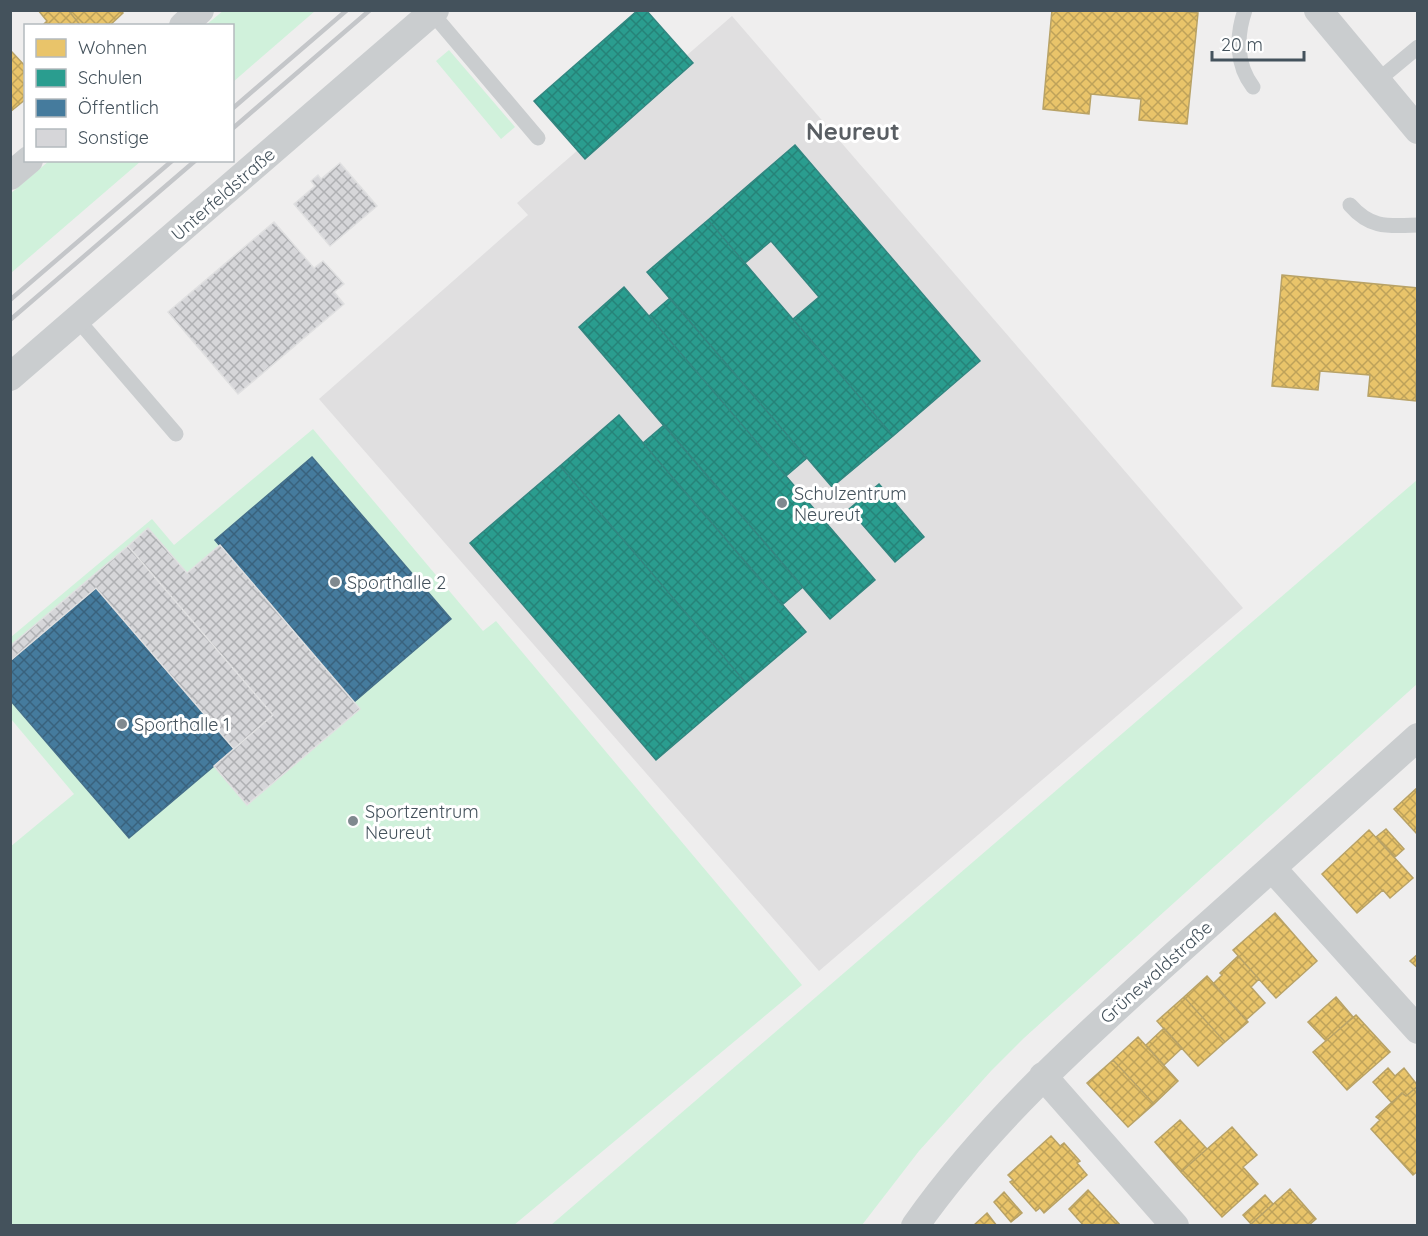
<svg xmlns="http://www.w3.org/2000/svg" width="1428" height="1236" font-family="Quicksand,sans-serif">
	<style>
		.education { fill: #e0dfe0 }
		.grass { fill: #d0f1db }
		.homes { fill: url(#homes-cross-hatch); stroke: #b8a266; stroke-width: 1.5 }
		.schools { fill: url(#schools-cross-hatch); stroke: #328680; stroke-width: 1.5 }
		.public { fill: url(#public-cross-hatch); stroke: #456f8a; stroke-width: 1.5 }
		.building { fill: url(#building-cross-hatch); stroke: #e0e0e1; stroke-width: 1.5 }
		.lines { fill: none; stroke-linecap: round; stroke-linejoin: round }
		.service { stroke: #cacdcf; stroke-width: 15 }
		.minor { stroke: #cacdcf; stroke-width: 28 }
		.rail { stroke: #c4c6c9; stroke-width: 4.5 }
		.poi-dot { fill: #80898f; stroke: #fff; stroke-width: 2 }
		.labels { text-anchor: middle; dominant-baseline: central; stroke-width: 6; stroke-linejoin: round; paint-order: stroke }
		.street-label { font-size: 18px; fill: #44525c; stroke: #fff }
		.poi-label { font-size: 18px; fill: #44525c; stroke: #fff; text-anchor: start }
		.district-label { font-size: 24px; font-weight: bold; fill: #595e63; stroke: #fff }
	</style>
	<defs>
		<pattern id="homes-cross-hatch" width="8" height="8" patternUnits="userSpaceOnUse" patternTransform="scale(1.5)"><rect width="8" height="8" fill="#e9c46a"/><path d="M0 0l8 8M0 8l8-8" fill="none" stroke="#bea25a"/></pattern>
		<pattern id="schools-cross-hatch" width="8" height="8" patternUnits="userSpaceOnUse" patternTransform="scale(1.5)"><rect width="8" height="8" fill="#2a9d8f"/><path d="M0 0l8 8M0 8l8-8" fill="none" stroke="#268378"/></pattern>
		<pattern id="public-cross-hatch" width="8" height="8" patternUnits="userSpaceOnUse" patternTransform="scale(1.5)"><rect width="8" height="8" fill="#457b9d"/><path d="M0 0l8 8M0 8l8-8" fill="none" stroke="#39627d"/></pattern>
		<pattern id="building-cross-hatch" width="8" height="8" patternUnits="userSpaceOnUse" patternTransform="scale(1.5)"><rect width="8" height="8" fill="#d6d6d9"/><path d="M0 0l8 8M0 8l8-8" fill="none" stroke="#afb0b3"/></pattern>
	</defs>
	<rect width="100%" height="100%" fill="#efeeee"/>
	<path class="education" d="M732,16L1243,608L819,971L319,399L528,215L517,203Z"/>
	<path class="grass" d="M224,10H315V11L233,82L232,26L206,25Z
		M449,50L515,127L501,139L436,61Z
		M49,161H141L11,273L10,194Z
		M313,429L483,631L496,621L802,985L514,1225H11L10,847L74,794L11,719V637L152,519L174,545Z
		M1417,480V684L1024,1038L991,1071L919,1151L862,1225H551Z"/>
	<path class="homes" d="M38,10H68L81,26H42L47,21Z
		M68,10H120L123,13L109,26H81Z
		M1052,10H1173L1198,13L1187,124L1139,120L1141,99L1091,94L1089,114L1043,109Z
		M12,52L26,67V99L10,112V54Z
		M1282,275L1418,288L1416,401L1368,396L1370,375L1320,371L1318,390L1272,386Z
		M1418,787V835L1394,809Z
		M1386,829L1404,849L1395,857L1376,837Z
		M1369,830L1413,878L1390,898L1383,890L1357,913L1322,874Z
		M1275,913L1317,961L1276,998L1233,950Z
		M1418,954V968L1410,961Z
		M1238,956L1259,979L1251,987L1265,1003L1246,1020L1213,984L1222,975L1220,973Z
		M1207,976L1248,1022L1225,1042L1184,997Z
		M1184,997L1225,1042L1198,1066L1157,1021Z
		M1336,997L1353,1017L1326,1041L1308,1022Z
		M1356,1015L1390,1052L1347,1090L1313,1052Z
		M1164,1028L1182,1048L1164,1065L1146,1045Z
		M1138,1037L1178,1081L1154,1104L1113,1060Z
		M1113,1060L1154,1104L1128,1127L1087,1083Z
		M1388,1068L1395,1076L1404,1068L1418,1086L1406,1096L1402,1093L1392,1103L1373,1082Z
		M1418,1086V1171L1413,1175L1371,1129L1380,1120L1376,1117L1402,1093L1406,1096Z
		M1180,1120L1207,1149L1181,1172L1155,1142Z
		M1232,1127L1257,1155L1243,1167L1258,1184L1222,1217L1181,1172Z
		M1051,1136L1060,1146L1064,1143L1080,1161L1077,1163L1087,1175L1044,1213L1040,1208L1036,1211L1010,1182L1013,1180L1008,1175Z
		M1290,1189L1316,1219L1308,1226H1249Z
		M1088,1190L1121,1226H1084L1069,1209Z
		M1004,1192L1022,1213L1011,1222L994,1202Z
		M1265,1195L1273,1204L1251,1224L1243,1215Z
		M987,1213L997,1226H973Z"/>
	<path class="schools" d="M638,10H646L693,63L585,159L534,101Z
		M795,145L980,361L893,436L793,319L819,297L771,241L745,263L708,220Z
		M708,220L893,436L832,487L647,272Z
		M624,287L875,580L830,619L579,327Z
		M670,298L807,458L786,476L649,316Z
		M619,415L806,632L746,683L560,466Z
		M664,425L803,587L782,605L643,443Z
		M560,466L746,683L656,760L470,543Z
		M879,484L924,537L895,562L849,509Z"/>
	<path class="public" d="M312,457L451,619L354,702L215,540Z
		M96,588L234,749L129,838L10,700V661Z"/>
	<path class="building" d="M340,163L377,206L330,246L294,204L315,186L311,181L318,175L321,179Z
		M274,222L314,268L323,261L344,284L334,292L344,304L238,394L168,312Z
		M148,528L187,573L220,545L360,709L247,805L214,766L273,715L128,546Z
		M128,546L273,715L234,749L96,588L10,661V646Z"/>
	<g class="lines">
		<path class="service" d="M1245,10C1236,36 1236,65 1253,87
			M432,13L538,138
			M1377,81L1418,47
			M1350,205C1371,229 1388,226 1418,225
			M77,319L176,434"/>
		<path class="minor" d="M1318,10L1418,130
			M183,26L200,10
			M10,176L29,160
			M10,377L435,10
			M1272,868L1418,1030
			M1043,1076L1175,1226
			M915,1226C989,1121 1084,1037 1178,952C1258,881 1338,808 1418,737"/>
		<path class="rail" d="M232,109L347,10
			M232,129L370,10
			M10,300L173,160
			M10,320L196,160"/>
	</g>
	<g class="poi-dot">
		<circle cx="782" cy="503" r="6"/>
		<circle cx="335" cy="582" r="6"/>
		<circle cx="122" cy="724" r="6"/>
		<circle cx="353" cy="821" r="6"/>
	</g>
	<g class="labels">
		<g class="street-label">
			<text transform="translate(223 194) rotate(-41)">Unterfeldstraße</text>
			<text transform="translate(1156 972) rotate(-42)">Grünewaldstraße</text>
		</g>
		<g class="poi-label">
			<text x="794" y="493">Schulzentrum<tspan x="794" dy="21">Neureut</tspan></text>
			<text x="347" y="582">Sporthalle 2</text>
			<text x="134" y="724">Sporthalle 1</text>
			<text x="365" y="811">Sportzentrum<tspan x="365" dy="21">Neureut</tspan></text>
		</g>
		<g class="district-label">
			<text x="853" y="131">Neureut</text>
		</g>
	</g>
	<rect width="1428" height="1236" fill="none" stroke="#44525c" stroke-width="24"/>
	<rect x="24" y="24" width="210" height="138" fill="#ffffff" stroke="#b4babe" stroke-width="1.5"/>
	<rect x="36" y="39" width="30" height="18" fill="#e9c46a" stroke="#b4babe" stroke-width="1.5"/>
	<text x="78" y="54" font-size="18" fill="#44525c">Wohnen</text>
	<rect x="36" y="69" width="30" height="18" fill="#2a9d8f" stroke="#b4babe" stroke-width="1.5"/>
	<text x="78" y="84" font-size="18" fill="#44525c">Schulen</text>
	<rect x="36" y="99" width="30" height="18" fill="#457b9d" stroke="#b4babe" stroke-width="1.5"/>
	<text x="78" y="114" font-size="18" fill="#44525c">Öffentlich</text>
	<rect x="36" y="129" width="30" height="18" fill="#d6d6d9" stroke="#b4babe" stroke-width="1.5"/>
	<text x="78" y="144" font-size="18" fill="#44525c">Sonstige</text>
	<path d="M1212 51v9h92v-9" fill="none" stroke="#44525c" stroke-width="3"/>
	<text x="1221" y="51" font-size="18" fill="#44525c" stroke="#ffffff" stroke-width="4.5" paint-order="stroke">20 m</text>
</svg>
